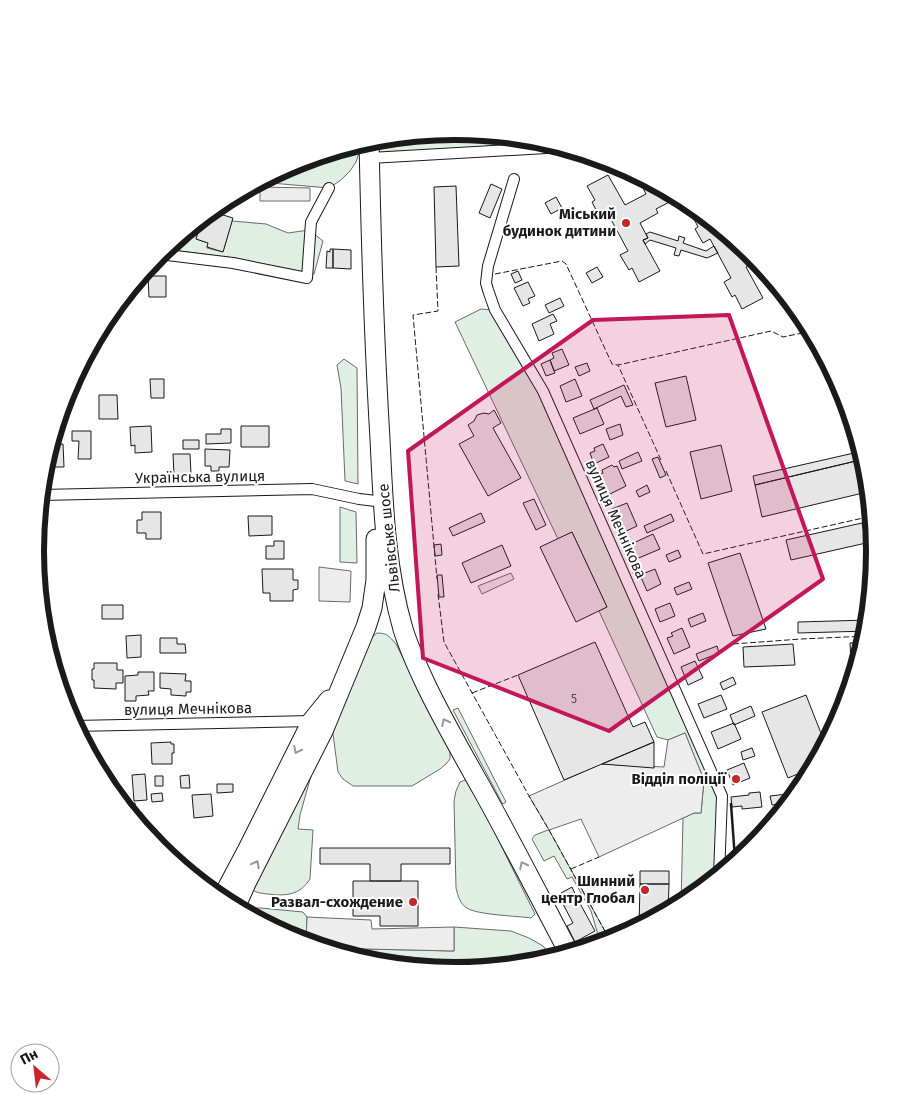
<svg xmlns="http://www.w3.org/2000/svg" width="911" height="1103" font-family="'Fira Sans',sans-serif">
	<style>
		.green { fill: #e0efe3; stroke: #6a6a6a }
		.parking { fill: #ededed; stroke: #6a6a6a }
		.building { fill: #e6e6e6; stroke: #1a1a1a }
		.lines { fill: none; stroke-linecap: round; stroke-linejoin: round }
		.street-casing { stroke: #1a1a1a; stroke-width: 12 }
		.highway-casing { stroke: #1a1a1a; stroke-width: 21 }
		.street { stroke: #fff; stroke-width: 10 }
		.highway { stroke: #fff; stroke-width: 19 }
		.fence { stroke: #1a1a1a; stroke-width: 1; stroke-dasharray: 6 2.5; stroke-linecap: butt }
		.wall { stroke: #1a1a1a; stroke-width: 2.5 }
		.oneway { stroke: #989898 }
		.marked { fill: #c2185b; fill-opacity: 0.2; stroke: #c2185b; stroke-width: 4; stroke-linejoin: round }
		.poi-dot { fill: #c62828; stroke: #fff; stroke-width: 2 }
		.labels { text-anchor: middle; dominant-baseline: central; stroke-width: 4; stroke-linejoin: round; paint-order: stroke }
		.number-label { font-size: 12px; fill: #4d4d4d }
		.poi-label { font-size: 15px; font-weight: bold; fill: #1a1a1a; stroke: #fff; text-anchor: end }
		.street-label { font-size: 15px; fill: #1a1a1a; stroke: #fff }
		.rim { fill: none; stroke: #1a1a1a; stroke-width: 6 }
	</style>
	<rect width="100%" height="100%" fill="#fff"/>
	<path class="green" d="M456,131L538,139L564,147L376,158V139Z
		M360,143V150L356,162L350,171L341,180L329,188L259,182L295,163Z
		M232,221L266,224L288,233L309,230L323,241L314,274L234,258L164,249L191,227L198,229L196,239L208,243L207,248L223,252Z
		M481,309L495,310L538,381L722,796L719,877L689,901L681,906L683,818L694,813H701L704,780L685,733L668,740L657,737L599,611L607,607L572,532L558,539L455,322Z
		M344,359L357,368L358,484L345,481L341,388L337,365Z
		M340,507L356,512L357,563L340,562Z
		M377,633C387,633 389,636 396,644L450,750V759L446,764L440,769L412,786H353L343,779L338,772L333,734V718L371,638Z
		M458,708L506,802L503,804L502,803L453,710Z
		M308,772L311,776L300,815L298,829L313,830L310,879C299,896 285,896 267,894C261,893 256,893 251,889Z
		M468,779L535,914L531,918C518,916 477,915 467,908C460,904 458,896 456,888L454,801L456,791L460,782Z
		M548,830H549L611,942L601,945L591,911L572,877L567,879L554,856L544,861L532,839L535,835Z
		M253,908H261L303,912L307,917L306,943L294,940L246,914L253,911Z
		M454,927L511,931L529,938L543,946L555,959L537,964L455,972L373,964L322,948L454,951Z"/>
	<path class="parking" d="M260,187L310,188V201H260Z
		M319,567L351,571L350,602L319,601Z
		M511,573L514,579L482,594L478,586Z
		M685,733L704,780L701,813H694L599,857L581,819L549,830L529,796L601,764L664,767L668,740Z
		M307,917L371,920L372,929L454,927V951L322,948L306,943Z"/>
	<path class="building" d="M608,175L625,205L646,194L642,186L650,181L679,197L656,209L658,213L640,223L648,238L643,240L660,271L639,282L632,268L629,270L620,255L628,251L607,212L599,216L592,202L595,200L587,186Z
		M491,184L502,189L490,218L479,213Z
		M456,186L459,266L436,267L434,187Z
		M556,197L562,208L551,214L545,203Z
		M698,209L746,248L743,250L751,264L746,267L763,298L742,309L735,295L732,297L724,282L731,278L710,239L703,243L695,229L698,227L691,213Z
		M210,211L233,218L223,252L207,247L208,243L196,239L199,229L191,227Z
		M650,232L678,241L679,236L685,238L683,243L706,251L714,246L718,253L707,258L681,250L679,256L674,255L676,248L650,240L645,244L643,240L648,238L646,234Z
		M330,249H333V268H326L327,251L330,252Z
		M333,249L351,250V269L333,268Z
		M597,267L603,277L592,283L586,273Z
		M518,271L522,280L515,283L511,274Z
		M148,276H166V297H149Z
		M528,282L535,296L528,299L530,303L523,306L514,288Z
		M560,298L564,306L549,313L545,305Z
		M553,314L557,321L550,324L554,334L539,341L532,324Z
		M562,349L569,365L554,371L550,360L554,358L552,353Z
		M550,360L555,373L546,376L541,364Z
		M587,363L590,371L579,376L575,367Z
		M686,376L696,420L666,427L655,383Z
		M150,379H164V398H151Z
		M575,379L582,396L566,402L560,386Z
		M624,385L633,405L626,407L621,396L594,409L590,400Z
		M99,395H117L118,419H99Z
		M597,408L604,424L580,434L573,418Z
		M494,410L501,423L493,428L521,478L488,496L459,444L474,436L468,425L474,421L477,415L484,413L489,414Z
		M620,424L623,435L610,440L606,429Z
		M151,426L152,452L135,453V445L131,446L130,427Z
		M241,426H269V447H241Z
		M221,429H231V443L206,444V434H221Z
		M72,431H91V459H78L79,441H72Z
		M183,440H199V449H183Z
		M63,444L64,467H48V459H46L51,445Z
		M603,444L609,457L594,464L590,453L595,451L594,448Z
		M721,445L732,491L701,499L690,452Z
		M205,449L230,450L229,467H219V471H211V466H205Z
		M638,452L642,461L622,469L619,461Z
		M854,453L856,461L755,485L753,476Z
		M173,454H190L191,474L174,475Z
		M658,457L666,475L660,478L652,459Z
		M856,461L863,493L762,517L755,485Z
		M612,465L614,467L617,466L626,486L608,495L598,475L603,473L602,470Z
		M647,485L650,492L639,497L636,491Z
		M534,499L546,525L536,530L523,503Z
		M627,503L637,526L622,533L612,509Z
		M142,512H161V539H146V533H137V520H142Z
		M481,513L485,522L453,536L449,528Z
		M671,514L674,521L647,533L644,526Z
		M248,516H272V535L249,536Z
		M862,523L866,543L791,560L786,540Z
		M572,532L607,607L576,622L540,547Z
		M653,534L660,549L634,560L627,546Z
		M274,541H284V559H266V546H274Z
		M441,544L442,555L435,556L434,545Z
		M502,545L511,566L471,583L462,563Z
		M678,550L681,557L669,562L666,555Z
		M740,553L766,629L733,636L708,563Z
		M262,569H293V580H298V589L293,590V601H270V593H263Z
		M655,569L661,584L647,591L640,575Z
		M437,575H442L444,597H439Z
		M689,582L692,589L677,595L674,588Z
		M670,603L675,616L660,622L655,609Z
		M102,605H123V619H102Z
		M703,613L706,621L691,627L688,619Z
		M869,620L868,631L798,633V622Z
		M682,628L690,647L674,654L667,638L673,636L671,633Z
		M141,635V657L127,658L126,636Z
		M160,638H177V644H185L186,653H160Z
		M595,642L633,727L645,722L654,742L564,780L518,675Z
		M865,642L859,664H851L850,643Z
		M793,644L795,665L744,667L743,647Z
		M717,646L719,653L699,661L696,654Z
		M695,661L703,678L688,685L681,667Z
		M94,663H117V670H123V683H116V689L94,688V680H92V669H94Z
		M138,672H154V691H148L149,695L136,696V701H125V676L138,675Z
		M160,673L186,674L185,681H191V692H186V696L171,695V689L160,688Z
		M733,677L736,684L723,690L720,683Z
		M721,695L727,709L704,718L698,704Z
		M806,695L826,746L815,767L788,778L762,712Z
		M751,706L755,716L734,725L730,715Z
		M734,723L741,739L718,749L711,732Z
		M171,742V744H174V753H172V764H152L151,743Z
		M654,742V768L602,764Z
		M752,748L755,756L743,760L741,752Z
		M744,763L750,778L733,785L727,770Z
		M145,774L147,800L134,801L132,775Z
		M189,775L190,788H181L180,776Z
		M155,776H163V786H155Z
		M217,784H233V792L217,793Z
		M760,792L762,807L742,809V806L732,807L731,797L749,795V793Z
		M162,793L163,801L152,802L151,794Z
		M796,793L797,796L791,802L772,805L770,796Z
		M211,794L213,816L194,818L192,795Z
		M135,803L136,822L121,804Z
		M320,848H450V864H401V881H370V864H320Z
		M640,871H669V884H640Z
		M353,881H418V926H380V916H353Z
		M640,884H669L668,913L639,928Z
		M572,887L576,896L566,902L561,893Z
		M576,896L595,931L575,942L567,926L573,923L563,904Z"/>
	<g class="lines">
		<g class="street-casing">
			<path id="street" d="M370,158L564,147
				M514,179L488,266L486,283L488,290L495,310L543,391L722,796L719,876
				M159,254L233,263L307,278L311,222L329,188
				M41,495L312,489L359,499L376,501
				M74,726L312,721"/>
		</g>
		<g class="highway-casing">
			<path id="highway" d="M369,140C371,240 374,339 380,439C383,502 385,567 403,629C409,649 418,668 427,687C444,722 463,755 482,789C511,841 538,894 566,947L571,954
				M221,900L247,851L312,721L329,700
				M235,908L246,883L323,731L366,627L372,608L376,580V539"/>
		</g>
		<use href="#street" class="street"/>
		<use href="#highway" class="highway"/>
		<path class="fence" d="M436,267L438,311L413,315L437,579
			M495,274L562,261L566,264L612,364L618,365
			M661,460L618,365L771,331L783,337L812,331
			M666,471L703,554L872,516
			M438,594L444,642L529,796L549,830L611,942
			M733,644L801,639L867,636
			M472,693L518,675
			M735,859H741
			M571,869L599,857"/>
		<path class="wall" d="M731,804L735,859"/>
	</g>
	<defs><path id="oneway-chevron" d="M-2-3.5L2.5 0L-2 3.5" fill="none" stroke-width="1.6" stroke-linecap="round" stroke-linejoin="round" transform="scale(1.25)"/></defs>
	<g class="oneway">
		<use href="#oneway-chevron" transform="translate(445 722) rotate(-117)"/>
		<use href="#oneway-chevron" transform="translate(297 750) rotate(117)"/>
		<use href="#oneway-chevron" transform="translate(256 864) rotate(-62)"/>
		<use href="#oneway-chevron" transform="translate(523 865) rotate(-117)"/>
	</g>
	<path class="marked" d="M729,315L823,579L609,731L423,658L408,451L593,320Z"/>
	<g class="poi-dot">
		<circle cx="626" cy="223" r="5"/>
		<circle cx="736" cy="779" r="5"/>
		<circle cx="645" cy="890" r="5"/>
		<circle cx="413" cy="902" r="5"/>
	</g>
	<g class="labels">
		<g class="number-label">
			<text x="574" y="699">5</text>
		</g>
		<g class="poi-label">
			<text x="616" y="214">Міський<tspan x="616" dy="17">будинок дитини</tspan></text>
			<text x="726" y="779">Відділ поліції</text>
			<text x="635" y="881">Шинний<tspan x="635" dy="17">центр Глобал</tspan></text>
			<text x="403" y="902">Развал-схождение</text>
		</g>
		<g class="street-label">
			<text transform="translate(200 477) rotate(-1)">Українська вулиця</text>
			<text transform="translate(616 519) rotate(66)">вулиця Мечнікова</text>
			<text transform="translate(389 538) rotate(-96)">Львівське шосе</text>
			<text transform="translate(188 709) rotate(-1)">вулиця Мечнікова</text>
		</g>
	</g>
	<path d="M0 0H911V1103H0ZM44 551a411 411 0 1 1 822 0a411 411 0 1 1-822 0Z" fill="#fff" fill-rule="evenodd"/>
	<path class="rim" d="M44 551a411 411 0 1 1 822 0a411 411 0 1 1-822 0Z"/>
	<g transform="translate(35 1068) rotate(332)"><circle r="24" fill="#ffffff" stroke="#a3a3a3"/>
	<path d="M0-4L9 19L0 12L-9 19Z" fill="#c62828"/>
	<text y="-8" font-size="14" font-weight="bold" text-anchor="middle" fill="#1a1a1a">Пн</text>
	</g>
</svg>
